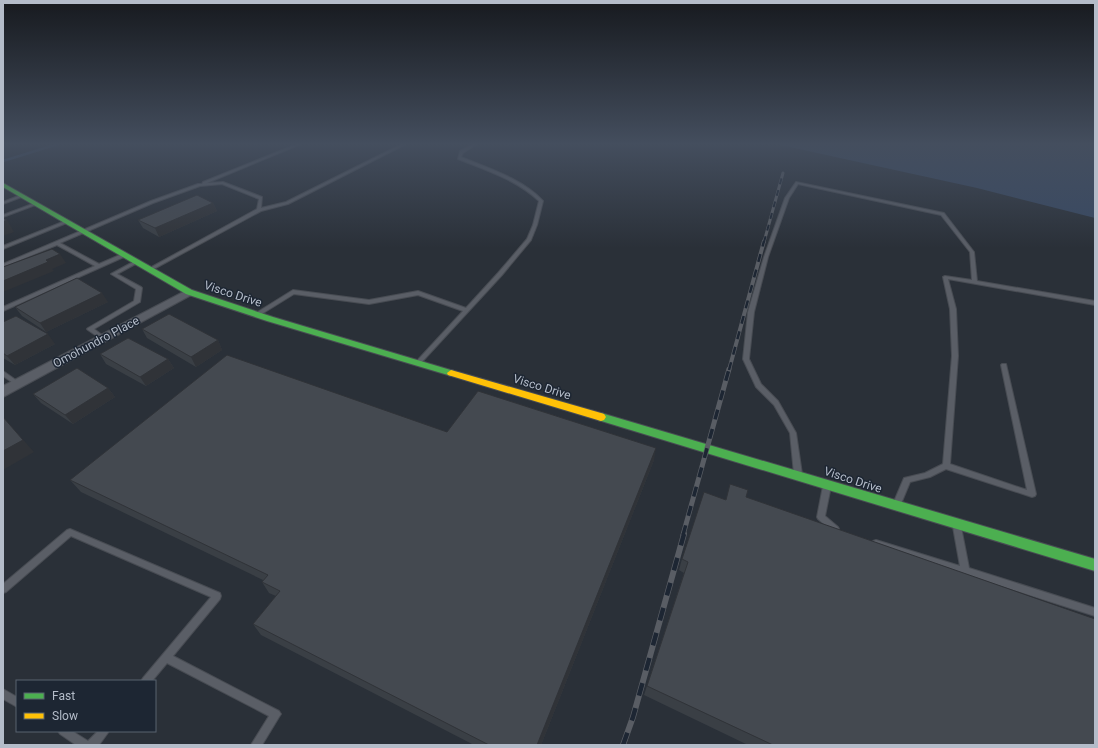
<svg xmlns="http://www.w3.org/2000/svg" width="1098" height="748" font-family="Roboto,sans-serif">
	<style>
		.water { fill: #384963 }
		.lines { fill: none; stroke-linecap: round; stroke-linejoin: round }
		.stream { stroke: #384963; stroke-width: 2.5 }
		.lane-casing { stroke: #484c53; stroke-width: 2 }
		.street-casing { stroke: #484c53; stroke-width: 2 }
		.fast-casing { stroke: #484c53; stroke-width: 2 }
		.slow-casing { stroke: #484c53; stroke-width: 2 }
		.lane { fill: #5a5e66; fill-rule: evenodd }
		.street { fill: #5a5e66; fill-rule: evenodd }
		.fast { fill: #4caf50; fill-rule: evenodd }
		.slow { fill: #ffc107; fill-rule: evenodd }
		.rail-far3-casing { stroke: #595d64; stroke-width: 3 }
		.rail-far2-casing { stroke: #595d64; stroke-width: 4 }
		.rail-far1-casing { stroke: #595d64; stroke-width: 5 }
		.rail-casing { stroke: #595d64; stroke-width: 6 }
		.rail-far3 { stroke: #1d2633; stroke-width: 2; stroke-dasharray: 6; stroke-linecap: butt }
		.rail-far2 { stroke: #1d2633; stroke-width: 2.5; stroke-dasharray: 8; stroke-linecap: butt }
		.rail-far1 { stroke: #1d2633; stroke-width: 3.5; stroke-dasharray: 10; stroke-linecap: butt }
		.rail { stroke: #1d2633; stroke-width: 4.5; stroke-dasharray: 13; stroke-linecap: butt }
		.wall { fill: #3a3f45 }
		.shaded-wall { fill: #303338 }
		.building { fill: #444950; stroke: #303338 }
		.labels { text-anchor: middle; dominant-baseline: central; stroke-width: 3; stroke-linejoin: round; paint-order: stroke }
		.street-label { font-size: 12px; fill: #b4bcc9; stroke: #1d2633 }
	</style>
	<rect width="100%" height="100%" fill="#2a3038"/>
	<path class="water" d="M776,144H1095V218L977,188Z"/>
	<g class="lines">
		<path class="stream" d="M3,161L58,144"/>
		<g class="lane-casing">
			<path id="lane" d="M297,144H301L207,183L223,182L262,197L261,208L286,202L402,144H406L288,204L261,211L150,271L148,270V269L257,209L259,199L222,184L200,186L153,203L60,243L99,264L122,254H126V256L3,311V307L95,266L57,245L3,267V264L151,201L198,184H202L203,182Z
				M473,144H477L463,153L461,157C488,168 523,179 543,201L537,225L531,240L502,275L420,364L418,365L415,363L463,311L418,295L369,304L294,294L260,315H256L255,314L256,313L293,290L369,300L418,291L466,308L498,273L527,239L533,225L539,201C517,180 486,170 458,159L460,151Z
				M796,182L944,213L974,252L977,281L1095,301V305L948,279L956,309L958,356L950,464L1027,490L1001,365L1002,364H1006L1036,494L1035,496L1032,497L946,469L930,477L910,482L900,506L897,507L894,506L893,504L904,478L925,473L943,464L952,356L950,309L943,277L945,276L972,280L970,252L941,215L798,184L789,198L768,257L754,312L749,359L761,384L778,401L796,433L802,474L800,476L798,477L796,476L794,474L790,433L774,405L756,387L743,359L748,312L764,257L785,198Z
				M21,195L24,196L3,204V202Z
				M35,203L38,204L3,217V215Z
				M65,221L69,222L3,249V246Z
				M135,261H139V262L117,274L141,287L142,288L140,302L94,329L106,338L103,340L101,339L88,330L87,329L88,328L134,301L136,289L111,274Z
				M3,371L20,383L21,384L20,385H16L3,376Z
				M827,483L830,484L831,486L825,516L838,527L839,529L838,531L835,532L832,531L818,519L817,517L823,486L824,484Z
				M957,524L960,525L961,527L969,568L1095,608V616L876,546L873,545L872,543L873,541L876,540L960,566L953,527L954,525Z
				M70,529L220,593L221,596L220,599L173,656L279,711L281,714L279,717L262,745H251L269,716L167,663L152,681H141L143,678L211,597L71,536L6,592L3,593V584L67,530Z
				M3,689L17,697V707L3,699Z
				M58,731H72L88,741L98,731H109L107,734L99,745H76L60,734Z"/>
		</g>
		<g class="street-casing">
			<path id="street" d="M189,289L195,292L193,294L3,397V386Z"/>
		</g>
		<g class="fast-casing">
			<path id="fast" d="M3,183L192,290L273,317L454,371L455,373L451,376L448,375L267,321L186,294L3,187Z
				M601,413L1095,559V571L598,420L596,417L598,414Z"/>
		</g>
		<g class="slow-casing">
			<path id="slow" d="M451,370L601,413L604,414L606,417L604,420L601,421L448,375L447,373Z"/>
		</g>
		<use href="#lane" class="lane"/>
		<use href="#street" class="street"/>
		<use href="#fast" class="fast"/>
		<use href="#slow" class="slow"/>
		<g class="rail-far3-casing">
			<path id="rail-far3" d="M764,242L783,173"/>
		</g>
		<g class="rail-far2-casing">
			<path id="rail-far2" d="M729,370L764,241"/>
		</g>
		<g class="rail-far1-casing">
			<path id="rail-far1" d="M683,535L729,369"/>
		</g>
		<g class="rail-casing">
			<path id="rail" d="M623,745L633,717L684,534"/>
		</g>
		<use href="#rail-far3" class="rail-far3"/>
		<use href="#rail-far2" class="rail-far2"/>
		<use href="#rail-far1" class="rail-far1"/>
		<use href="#rail" class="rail"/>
	</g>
	<path class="wall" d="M497,144H512L508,146Z
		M213,203L217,211L159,237L143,228L138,220Z
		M108,302L46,332L22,316L15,307Z
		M3,322L55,344L15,365L3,358Z
		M142,329L218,340L222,350L196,367L147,338Z
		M100,354L168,359L174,368L146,386L106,364Z
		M108,388L115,397L73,424L41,403L33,394Z
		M654,460L541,745H474L261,635L253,624L276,596L269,593L262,582L263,580L81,492L70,480Z
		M746,497L1095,745H748L644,695L684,573L679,570L682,559L725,499Z"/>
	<path class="shaded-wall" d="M508,144H512L508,146Z
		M213,203L217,211L159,237L155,228Z
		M7,220L14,232L3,236V222Z
		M60,254L66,263L52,269L54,271L3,292V281L46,260Z
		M102,293L108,302L46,332L40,323Z
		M48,334L55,344L15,365L7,356Z
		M218,340L222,350L196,367L191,357Z
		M168,359L174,368L146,386L140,377Z
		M108,388L115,397L73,424L65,415Z
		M3,417L34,452L3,470Z
		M656,448L654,460L541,745H537Z"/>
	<path class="building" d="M197,195L213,203L155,228L138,220Z
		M3,218L7,220L3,222Z
		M52,249L60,254L46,260L48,262L3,281V267Z
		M77,278L102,293L40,323L15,307Z
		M169,314L218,340L191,357L142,329Z
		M16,316L48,334L7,356L3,353V322Z
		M128,338L168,359L140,377L100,354Z
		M227,355L447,432L478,391L656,448L537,745H489L253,624L280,591L262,582L268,575L70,480Z
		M77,368L108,388L65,415L33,394Z
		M3,417L23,440L3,451Z
		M730,484L748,490L746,497L1095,619V745H773L647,686L688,562L682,559L704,492L726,500Z"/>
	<linearGradient id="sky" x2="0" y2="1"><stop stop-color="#171a1f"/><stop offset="0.58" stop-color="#444e5e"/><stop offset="1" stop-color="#444e5e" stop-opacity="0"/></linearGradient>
	<rect width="1098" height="248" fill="url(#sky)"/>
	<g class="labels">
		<g class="street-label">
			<text transform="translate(233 294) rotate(18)">Visco Drive</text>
			<text transform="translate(96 342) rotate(-28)">Omohundro Place</text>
			<text transform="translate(542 387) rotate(17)">Visco Drive</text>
			<text transform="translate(853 480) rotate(18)">Visco Drive</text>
		</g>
	</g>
	<rect width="1098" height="748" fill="none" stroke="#b4bcc9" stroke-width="8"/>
	<rect x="16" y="680" width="140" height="52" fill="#1d2633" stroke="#59626f"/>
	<rect x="24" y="693" width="20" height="6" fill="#4caf50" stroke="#59626f"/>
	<text x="52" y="700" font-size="12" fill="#b4bcc9">Fast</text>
	<rect x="24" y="713" width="20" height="6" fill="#ffc107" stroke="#59626f"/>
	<text x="52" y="720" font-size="12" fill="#b4bcc9">Slow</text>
</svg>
